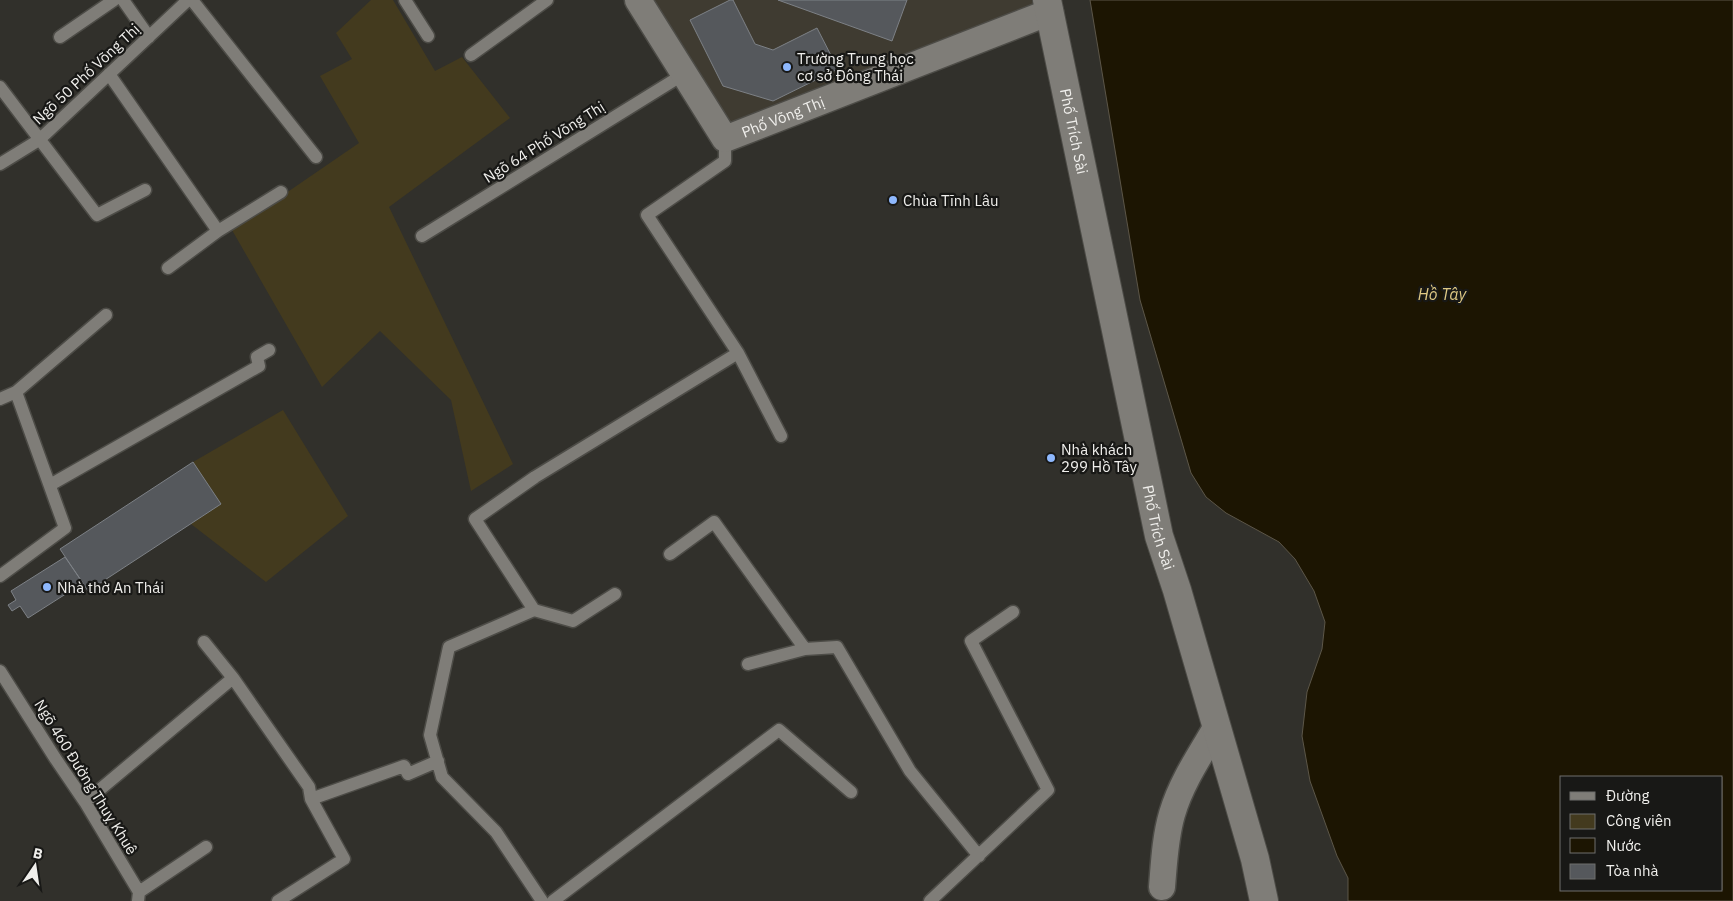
<svg xmlns="http://www.w3.org/2000/svg" width="1733" height="901" font-family="'IBM Plex Sans',sans-serif">
	<style>
		.built { fill: #3f3b31 }
		.green { fill: #433a1e }
		.water { fill: #1c1502; stroke: #5c5648; fill-rule: evenodd }
		.building { fill: #55585c; stroke: #7d8186 }
		.lines { fill: none; stroke-linecap: round; stroke-linejoin: round }
		.lane-casing { stroke: #4d4c47; stroke-width: 15 }
		.street-casing { stroke: #4d4c47; stroke-width: 29 }
		.secondary-casing { stroke: #4d4c47; stroke-width: 30 }
		.lane { stroke: #7f7d78; stroke-width: 12 }
		.street { stroke: #7f7d78; stroke-width: 26 }
		.secondary { stroke: #7f7d78; stroke-width: 28 }
		.poi-dot { fill: #8eb8fd; stroke: #181816; stroke-width: 2 }
		.labels { text-anchor: middle; dominant-baseline: central; stroke-width: 4.5; stroke-linejoin: round; paint-order: stroke }
		.poi-label { font-size: 15px; fill: #f0efec; stroke: #181816; text-anchor: start }
		.street-label { font-size: 15px; fill: #f0efec; stroke: #181816 }
		.water-label { font-size: 16px; font-style: italic; fill: #dfc984; stroke: #181816 }
	</style>
	<rect width="100%" height="100%" fill="#31302b"/>
	<path class="built" d="M649,0H1038L1040,6L727,127Z"/>
	<path class="green" d="M371,0H393L435,71L462,57L510,118L389,207L513,464L471,491L451,400L380,331L322,387L232,230L359,143L320,76L352,59L336,33Z
		M283,410L348,516L266,582L191,524L221,504L193,462Z"/>
	<path class="water" d="M1090,0H1733V901H1348V878L1337,856L1310,781L1302,736L1307,692L1322,649L1325,622L1314,591L1295,559L1279,542L1226,513L1206,497L1191,473L1140,300ZM1562,777H1722V890H1562Z"/>
	<path class="building" d="M730,0H733L755,44L773,50L817,28L838,69L773,101L723,86L690,20Z
		M778,0H907L892,41Z
		M193,462L221,504L88,591L60,549Z
		M65,557L83,583L28,618L20,606L12,611L8,605L16,600L11,591Z"/>
	<g class="lines">
		<g class="lane-casing">
			<path id="lane" d="M123,0L149,37
				M192,0L316,157
				M405,0L428,36
				M60,37L114,0
				M471,55L547,0
				M109,74L218,231
				M0,87L97,215L145,190
				M725,139V161L647,215L738,353L781,436
				M0,164L39,140L188,0
				M422,236L684,74
				M168,268L218,231L281,192
				M0,399L16,392L106,315
				M50,485L259,366L257,357L269,350
				M670,554L714,522L805,649L837,647L910,771L979,856
				M0,576L65,528L16,392
				M534,610L573,621L615,594
				M204,642L233,678L309,787L311,799
				M748,664L805,649
				M0,671L55,758L85,802L139,892L138,901
				M85,802L233,678
				M139,892L206,847
				M278,901L344,859L311,799L404,766L408,774L438,761
				M542,901L496,832L442,777L430,735L449,647L534,610L475,519L535,477L738,353
				M553,901L779,730L851,792
				M930,901L1048,790L971,641L1013,612"/>
		</g>
		<g class="street-casing">
			<g id="street">
				<path id="s1" d="M638,0L725,139L1050,12"/>
				<path d="M1162,887C1164,863 1165,838 1172,814C1181,783 1200,755 1216,728"/>
			</g>
		</g>
		<g class="secondary-casing">
			<g id="secondary">
				<path id="s2" d="M1047,0L1159,536L1177,590L1255,859L1264,901"/>
			</g>
		</g>
		<use href="#lane" class="lane"/>
		<use href="#street" class="street"/>
		<use href="#secondary" class="secondary"/>
	</g>
	<g class="poi-dot">
		<circle cx="787" cy="67" r="5"/>
		<circle cx="893" cy="200" r="5"/>
		<circle cx="1051" cy="458" r="5"/>
		<circle cx="47" cy="587" r="5"/>
	</g>
	<g class="labels">
		<g class="poi-label">
			<text x="797" y="58">Trường Trung học<tspan x="797" dy="17">cơ sở Đông Thái</tspan></text>
			<text x="903" y="200">Chùa Tĩnh Lâu</text>
			<text x="1061" y="449">Nhà khách<tspan x="1061" dy="17">299 Hồ Tây</tspan></text>
			<text x="57" y="587">Nhà thờ An Thái</text>
		</g>
		<g class="street-label">
			<text transform="translate(86 74) rotate(-43)">Ngõ 50 Phố Võng Thị</text>
			<text stroke="none"><textPath href="#s1" startOffset="226">Phố Võng Thị</textPath></text>
			<text stroke="none"><textPath href="#s2" startOffset="134">Phố Trích Sài</textPath></text>
			<text transform="translate(544 142) rotate(-32)">Ngõ 64 Phố Võng Thị</text>
			<text stroke="none"><textPath href="#s2" startOffset="539">Phố Trích Sài</textPath></text>
			<text transform="translate(86 777) rotate(58)">Ngõ 460 Đường Thuỵ Khuê</text>
		</g>
		<g class="water-label">
			<text x="1442" y="294">Hồ Tây</text>
		</g>
	</g>
	<rect x="1560" y="776" width="162" height="115" fill="#181816" stroke="#6e6e6c"/>
	<rect x="1570" y="792" width="25" height="8" fill="#7f7d78" stroke="#6e6e6c"/>
	<text x="1606" y="801" font-size="15" fill="#f0efec">Đường</text>
	<rect x="1570" y="814" width="25" height="15" fill="#433a1e" stroke="#6e6e6c"/>
	<text x="1606" y="826" font-size="15" fill="#f0efec">Công viên</text>
	<rect x="1570" y="838" width="25" height="15" fill="#1c1502" stroke="#6e6e6c"/>
	<text x="1606" y="851" font-size="15" fill="#f0efec">Nước</text>
	<rect x="1570" y="864" width="25" height="15" fill="#55585c" stroke="#6e6e6c"/>
	<text x="1606" y="876" font-size="15" fill="#f0efec">Tòa nhà</text>
	<g transform="translate(35 866) rotate(13)" stroke="#181816" stroke-width="4" paint-order="stroke">
	<path d="M0-4L9 19L0 12L-9 19Z" fill="#f0efec"/>
	<text y="-8" font-size="14" font-weight="bold" text-anchor="middle" fill="#f0efec">B</text>
	</g>
</svg>
